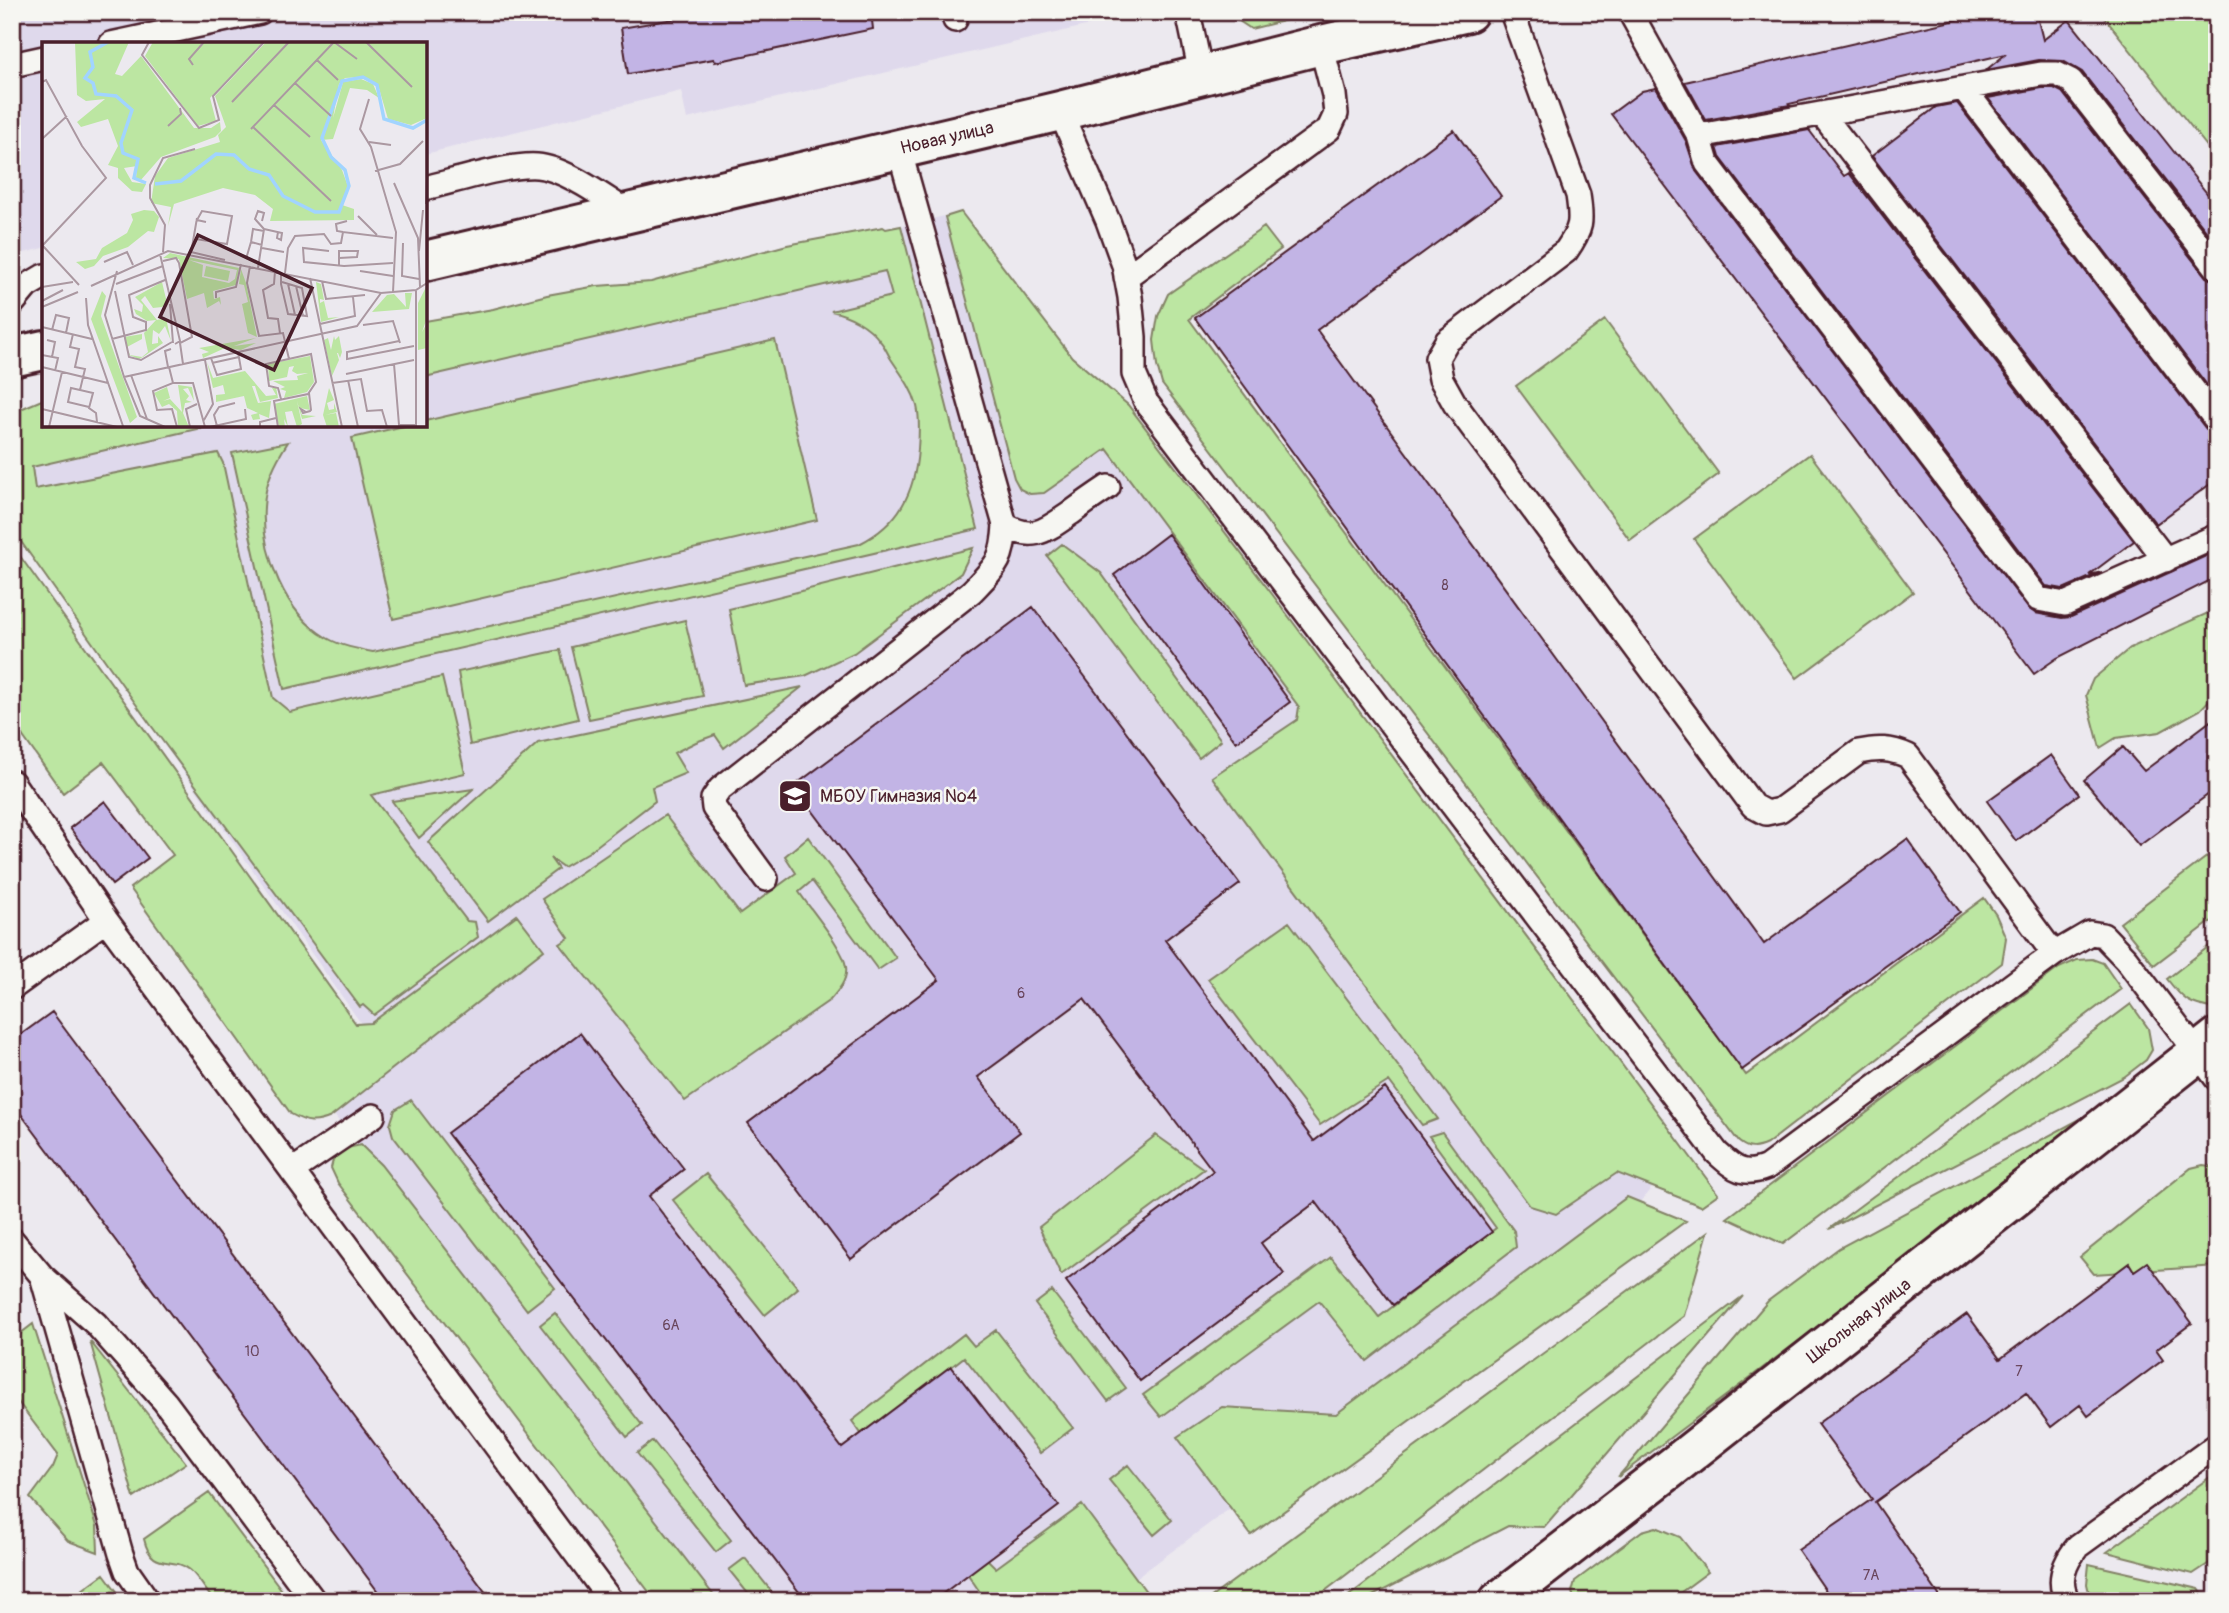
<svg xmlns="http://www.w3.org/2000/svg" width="2229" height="1613" font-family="Pangolin,sans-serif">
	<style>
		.built { fill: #dfd9ec }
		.green { fill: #bce6a2; stroke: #838266; stroke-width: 2 }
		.building { fill: #c2b4e5; stroke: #4a1f2b; stroke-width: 2 }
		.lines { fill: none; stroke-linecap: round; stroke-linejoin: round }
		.lane-casing { stroke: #4a1f2b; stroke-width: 28 }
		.street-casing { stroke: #4a1f2b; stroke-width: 44 }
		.secondary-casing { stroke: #4a1f2b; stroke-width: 44 }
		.lane { stroke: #f6f6f2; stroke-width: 23 }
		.street { stroke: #f6f6f2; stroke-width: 38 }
		.secondary { stroke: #f6f6f2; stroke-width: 38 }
		.labels { text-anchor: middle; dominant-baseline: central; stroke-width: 5; stroke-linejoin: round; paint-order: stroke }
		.number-label { font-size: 14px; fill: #68445a }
		.street-label { font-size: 18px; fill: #4a1f2b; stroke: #f6f6f2 }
		.poi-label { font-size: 18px; fill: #4a1f2b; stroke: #f6f6f2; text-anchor: start }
		.inset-river { fill: none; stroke: #a1d4ff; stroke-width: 3.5 }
		.inset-road { fill: none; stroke: #ab98a1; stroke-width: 2 }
		.view { fill: #4a1f2b; fill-opacity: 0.15; stroke: #4a1f2b; stroke-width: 3.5 }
		.inset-edge { fill: none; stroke: #4a1f2b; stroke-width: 3.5 }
	</style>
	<rect width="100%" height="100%" fill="#ece9ef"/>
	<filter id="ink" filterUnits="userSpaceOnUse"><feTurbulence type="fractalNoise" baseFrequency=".0143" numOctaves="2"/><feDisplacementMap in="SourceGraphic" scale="14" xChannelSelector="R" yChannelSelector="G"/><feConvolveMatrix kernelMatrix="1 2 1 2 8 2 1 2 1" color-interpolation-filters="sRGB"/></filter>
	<g filter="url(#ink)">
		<path class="built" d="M12,12H1145L687,119L681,91L425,154V44H44V248L12,256Z
			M961,212L1666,1170L1636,1207L1105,1601H707L328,1107L389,1063L12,529V439L68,425H425V340Z"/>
		<path class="green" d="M1237,12H1319L1251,29L1236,19Z
			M2100,12H2212L2217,19V159Z
			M961,212L1072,357L1128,405L1272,594L1718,1194L1701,1206L1617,1173L1556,1214L1530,1206L1212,777L1297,720L1299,707L1107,449L1044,493L1030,494L1020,489L1014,478L945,217Z
			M901,226L978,529L284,689L232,453L288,442C275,462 265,482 264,507C261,553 285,614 327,638C341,646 357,649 373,652L859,544C899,524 915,493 918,449C919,436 920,419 917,406C912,388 901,374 891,359C887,353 885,346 880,341C869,325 849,315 831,311L892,296L885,271L425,377V321L493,309L547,295L597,286L651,282L787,245L883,227L886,229Z
			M1264,227L1281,249L1189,319L1746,1075L1984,898L1996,915L2006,938L2002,963L1767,1144C1756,1149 1749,1150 1739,1142L1162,384L1157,366L1154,340L1158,316L1168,294Z
			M1605,320L1719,474L1630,540L1516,386Z
			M775,340L817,520L393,619L352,438L408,425H425V421Z
			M44,399V425H214L32,467L35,489L218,453L223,463L273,698L290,712L442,677L465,773L371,795L467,921L475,922L478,937L374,1015L363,1005L360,1007L150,724L12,529V410L23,408Z
			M1810,454L1913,592L1797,678L1694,539Z
			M1062,544L1101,573L1221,740L1199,758L1047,556Z
			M12,545L356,1024L371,1023L517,915L544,950L331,1117C315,1124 307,1123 291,1114L130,888L173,855L103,762L63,793L12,721Z
			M973,548L961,573L854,653L805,676L744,685L729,609Z
			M2217,609V692L2200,710L2160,732L2116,738L2100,748L2086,695L2093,679L2130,648Z
			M685,620L703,696L589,719L571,647Z
			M560,650L578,719L470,745L458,672Z
			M802,687L724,748L715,735L696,742L674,753L686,773L652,787L655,801L589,852L563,867L550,858L558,869L488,921L428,842L538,743Z
			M473,789L419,838L392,801Z
			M665,815L740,914L796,873L785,856L808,837L896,958L878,970L812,881L799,892C810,909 844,948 846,967C848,980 838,991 830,1000L685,1101L560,944L569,938L542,899Z
			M2217,849V917L2154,965L2120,923Z
			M1289,922L1438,1119L1422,1125L1389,1081L1320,1125L1208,979Z
			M2217,940V1008L2216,1009C2189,1005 2183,1000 2167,979Z
			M2092,959L2103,963L2121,989L1783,1244L1727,1218L2059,968L2077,960Z
			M2131,1004L2148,1028L2152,1050L2146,1060L2124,1077L1829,1229Z
			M2125,1095L1618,1477L1768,1301L1839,1248Z
			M411,1100L555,1288L527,1310L393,1136L390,1125L395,1110Z
			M1442,1132L1514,1231L1516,1247L1367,1361L1319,1301L1161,1417L1143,1395L1331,1257L1379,1317L1496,1228L1429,1136Z
			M1156,1135L1204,1169L1061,1275L1039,1227Z
			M361,1145L381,1165L718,1601H656L338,1183L331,1168L334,1156L347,1148Z
			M2203,1165L2217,1167V1266L2094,1274L2080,1257L2191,1168Z
			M706,1174L798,1288L765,1315L673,1200Z
			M1627,1197L1686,1221L1251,1535L1177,1437L1222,1407L1336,1414Z
			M1708,1232L1684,1316L1312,1601H1206Z
			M1052,1291L1126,1388L1108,1401L1035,1304Z
			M1743,1296L1544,1527L1508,1526L1363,1601H1342Z
			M555,1313L642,1425L627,1437L540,1325Z
			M33,1324L97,1526L98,1552L68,1541L30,1498L53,1467L58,1455L12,1394V1340Z
			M996,1330L1073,1428L1040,1453L964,1357L863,1436L852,1421L964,1334L974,1346Z
			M90,1341L186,1463L134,1498Z
			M653,1441L731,1540L716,1552L637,1453Z
			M1128,1465L1172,1520L1154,1535L1109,1480Z
			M2217,1472V1558L2193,1574L2107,1552Z
			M209,1493L290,1601H214C206,1591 199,1578 190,1570C172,1555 152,1573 144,1539Z
			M1082,1505L1150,1597L1144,1601H986L967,1573L986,1558L996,1568Z
			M1656,1527L1680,1537L1708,1572L1669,1601H1575L1572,1592L1575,1581L1642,1531Z
			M745,1558L779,1601H754L729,1570Z
			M2089,1564L2199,1589L2207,1601H2091L2087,1584Z
			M104,1574L124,1601H67Z"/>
		<path class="building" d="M715,12H871L873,29L715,62L714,59L628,74L621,28Z
			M1991,12H2036L2043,40L2069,20L2217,206V245L2082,72L2063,61L2039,60L1986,70L2006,54L1789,104L1790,105L1706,120L1685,82Z
			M1656,88L1686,141L1696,171L2028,608L2035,613L2062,618L2071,617L2217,551V577L2057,658L2034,674L1611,114L1642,91Z
			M2042,88H2054L2062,92L2206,277L2217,282V398L1988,98Z
			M1957,103L2206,429L2217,435V479L2156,524L1872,156L1936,107Z
			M1454,130L1501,196L1317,330L1764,944L1907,839L1960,912L1742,1070L1195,318Z
			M1809,130L1844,176L1849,173L2134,541L2089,575L2102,572L2063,589L2046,586L1720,157L1717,147Z
			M1168,534L1290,702L1236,742L1114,575Z
			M1033,607L1240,884L1165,940L1314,1141L1385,1088L1492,1232L1393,1305L1316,1202L1261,1243L1284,1274L1140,1381L1066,1281L1213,1171L1084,999L978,1077L1020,1132L851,1259L748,1123L939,980L794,786Z
			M2217,716V788L2139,846L2084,780L2123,747L2144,771Z
			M2051,755L2079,794L2016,841L1987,801Z
			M105,801L148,858L112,885L70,828Z
			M52,1012L492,1601H385L12,1102V1041Z
			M580,1033L684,1169L649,1196L842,1448L951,1366L1059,1506L933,1601H806L447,1133Z
			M2147,1262L2192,1323L2156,1350L2163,1360L2088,1416L2080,1405L2051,1427L2026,1393L1875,1502L1943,1601H1833L1798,1550L1872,1499L1817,1424L1967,1314L2000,1359L2129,1263L2134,1271Z"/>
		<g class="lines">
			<g class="lane-casing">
				<path id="lane" d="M954,12L955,20
					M1188,12L1201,74
					M1512,12L1578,195C1582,222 1582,228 1566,251L1447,341L1437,358L1441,379L1455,404L1753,806L1766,813L1780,810L1859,752C1877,748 1890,748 1908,756L2054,954
					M1630,12L1699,136L1707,163L2038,599L2065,604L2217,536
					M111,44L260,12
					M12,65L44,58
					M1964,89L2217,421
					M1060,111L1108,221L1124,265L1130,297L1134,337V374L1146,402L1717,1153C1735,1169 1743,1177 1767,1167L2054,954L2090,933L2103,935L2126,959L2217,1079
					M1822,114L2166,560
					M1699,136L2041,74H2057L2071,81L2217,268
					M425,188C455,181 508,164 537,166C565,168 605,198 629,213
					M1126,277L1329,129L1336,114L1334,95L1321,45
					M12,304L27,286L44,276
					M1005,525C1034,542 1046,530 1071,513C1083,504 1096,495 1108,487
					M12,782L106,920L611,1601
					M766,879L714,808L713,799L720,789L971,592C996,566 1003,562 1005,525L899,149
					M12,988L106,920
					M292,1171L373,1116
					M12,1240L42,1276L96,1324L165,1402L314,1601
					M42,1276L121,1554L127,1571L148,1601
					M2068,1601C2056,1581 2065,1562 2078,1546L2217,1445"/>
			</g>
			<g class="street-casing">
				<path id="street" d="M1499,1601L1675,1465L2217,1038"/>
			</g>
			<g class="secondary-casing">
				<path id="secondary" d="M425,261L1060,111L1321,45L1468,12
					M12,357L44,350"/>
			</g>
			<use href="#lane" class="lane"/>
			<use href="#street" class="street"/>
			<use href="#secondary" class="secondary"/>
		</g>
	</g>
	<defs>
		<g id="school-square" transform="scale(1.75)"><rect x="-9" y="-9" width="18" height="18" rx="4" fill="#4a1f2b" stroke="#f6f6f2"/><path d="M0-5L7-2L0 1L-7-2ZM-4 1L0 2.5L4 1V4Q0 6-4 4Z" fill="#fff"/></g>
	</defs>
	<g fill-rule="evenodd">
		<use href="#school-square" x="795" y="796"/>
	</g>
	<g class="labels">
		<g class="number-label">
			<text x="1445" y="585">8</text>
			<text x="1021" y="993">6</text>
			<text x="671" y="1325">6А</text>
			<text x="252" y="1351">10</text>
			<text x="2019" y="1371">7</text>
			<text x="1871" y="1575">7А</text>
		</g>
		<g class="street-label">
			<text transform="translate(947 138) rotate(-13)">Новая улица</text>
			<text transform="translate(1859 1321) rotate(-38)">Школьная улица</text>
		</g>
		<g class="poi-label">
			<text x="820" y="796">МБОУ Гимназия №4</text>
		</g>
	</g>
	<g transform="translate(42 42)">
		<rect width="385" height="385" fill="#ece9ef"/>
		<path d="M33,0H87L73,32L80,34L99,14L152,86H169L178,80L179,89L173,95L119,115L98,139L94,136L95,124L82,126L90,140L104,142L100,150L90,149L76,136V126L66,123L76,104L66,77L39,85L35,80L63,57L44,59L35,53ZM111,0H221L168,56L174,79L156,84L103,14ZM224,0H385V76L369,83L346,77L336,43L320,35L303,36L297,42L291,76L301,40L319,37L331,42L337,56L325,48L308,46L291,97L279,98L300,128L307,147L300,163L312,167V178L228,179L231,167L213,153L181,146L132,162L126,184L129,165L109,161L113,134L126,116L178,100L176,93L184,85L173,54ZM102,168L112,169L117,175L112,190L106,189L86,205L61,214L52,224L43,227L34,220L54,217L60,206L85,191L91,178L89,172ZM128,211L197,226L194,243L171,249L172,257L178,255L179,263L177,259L165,266L162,251L145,257L137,217L121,216ZM147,218L195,228L193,237L187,241L160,235L161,223ZM164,224L188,229L186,239L162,234ZM199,227L204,241L215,295L206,291L200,262L206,260L202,243L197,242ZM120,240L125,261L120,265L111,266L103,254L99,258L115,278L124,276L129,299L123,284L117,292L111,288L110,302L116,301V294L121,301L101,315L97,317L87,313L82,295L100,292V297L85,305L88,313L100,315L106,310L102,291L114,278L105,279L94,272L92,267L100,270L101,263L93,255ZM274,240L279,242L282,258L278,257V261L282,259L286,276L297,275L279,280ZM385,243V276L380,290L385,281V306L376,308V261ZM60,249L64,254L59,274L95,375L88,381L49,277ZM363,251H370L367,267L330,270L345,253L352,252L364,265ZM292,294L293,298L297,294L300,310L298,316L296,311H295L297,318L290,334L282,298L286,296L289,308ZM214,296L192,304L214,301L199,308L183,306L161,316L160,312L167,310L157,306ZM268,314L272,340L265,350L242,356L244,349L238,347L243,345L231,339L256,338L255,334L266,331L255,332L250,329L252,324L247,325L245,335L227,339L226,322ZM165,320L171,336L203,329L224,354L234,353L230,346L234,345L236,356L218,360L213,344H210L216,361L229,359L227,376L217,372L218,377L211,378L209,373L216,371L205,366L202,354L174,360V353L183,352L181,343L171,346ZM136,343L150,345L152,359L146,346L141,347L147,354L144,358L150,360L143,361L141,371L147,385H136L135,369L127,362L120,365L112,351L125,345L128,356L121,359L128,357L140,370ZM287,346L292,358L285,361L287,368L292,367V361L295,370L283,373L294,371L297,385H285L281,373ZM265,354L268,368L258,366L260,373L274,374L260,377L255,359L260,382L255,385L250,369L243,370L246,385L242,377L243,385H237L232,362Z" fill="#bce6a2" fill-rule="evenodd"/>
		<path class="inset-river" d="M66,0L48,10L51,25L43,36L51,41L54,52L74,54L90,68L79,101L81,111L96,117L92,136L104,141M113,142L139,139L174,112L192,113L207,127L227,133L241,154L273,170H297L307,144L303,128L289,115L280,96L300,39L321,35L335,43L342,77L371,86L385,78"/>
		<path class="inset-road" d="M107,0L100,13L157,86L177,78L171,54L222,0M292,0L315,17M324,0L370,45M275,18L296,38M151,23L147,17L162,0M0,40L4,38L40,104L64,136L0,204M253,41L289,74M327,57L318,87L329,105L354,190L351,250M190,60L247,0M232,63L268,95M126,84L139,72L138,66M211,85L289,159M209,87L292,0M0,97L25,74M327,100L349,103M333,129L358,122L381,99M352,141L376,196L378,245M384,162L385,137M316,174L335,193M220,179L222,171L216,169L213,177L222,187M301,190L295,189L294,182L305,179M151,200L154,197L185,202L190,174L160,169L155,178L164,180M209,200L211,187L222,189M361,201L360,234L377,237M1,204L37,243M220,206L242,210M287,209L261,206L262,220L302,224L351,221M377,209L381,168M121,210L123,183L108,156V143L121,116L153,107M149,210L183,218M149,211L155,176M118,212L138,299L133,302M297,216L315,215L316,209H297V224M204,217L209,200L220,203M121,219L134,216L137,221L150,295L138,301L141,322M62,220L85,210L91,223M208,224L205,241L217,294L241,291L247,317M216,226L222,187L240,191L239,198L235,196L236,190M75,229L63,273L82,335L98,374L123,385M233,229L232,242L221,248L226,276L236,277L238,291M318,229L351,234M239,230V242L246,272L265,274L260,246L240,240M243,231L246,206L253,194L282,192L289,202L299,201L301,190L351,196M268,236L300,385M280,239L284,257L323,253M74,242L121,224M246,242L253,273M49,244L126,209L339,251L374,248L385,241M254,244L261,274M0,245L31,240M374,248V385M73,249L87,315L99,318L130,300M44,256L46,283L81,384M174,256V250L194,245L199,222M0,259L21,248M128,262L131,301M0,265L36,250M278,282L313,274L311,255M321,283L351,279L358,301M0,285L50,297M10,288L14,273L27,276L24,291M31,292L28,305L37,307L33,325L43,327L38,348L51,351L47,366L54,371L55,380M70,297L104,288V280L91,275L87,253L123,238M5,298L13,300L10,315M357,299L305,310V317L372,304M0,313L16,316L13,329M169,316L175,333L199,327L196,310M170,321L197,315M352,322L357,383H374M0,325L66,341M126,325L123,309L129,307M127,325L131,341L111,349L115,368L130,367L135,385M304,332L372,318M89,333L105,377M82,335L315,284L339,251M306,338L316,385M131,341H151L163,385M290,341L319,337L325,369L340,368L345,385M38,348L29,346L26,360L47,365M0,367L75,385M264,370L259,367L261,371L268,369L269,368L267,351M162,378L171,362L163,318M175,384L172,373L177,365L193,361M7,385L20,330M148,385L144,367L155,362M168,385L204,377L203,367M218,385V380L234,376M236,385L232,359L266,352L274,340L269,312L224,322L227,344L236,346L239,357"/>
		<path class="view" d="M156,193L270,246L232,328L118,275Z"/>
		<rect width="385" height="385" class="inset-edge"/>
	</g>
	<rect width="2229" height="1613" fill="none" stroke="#f6f6f2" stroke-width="42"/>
	<rect x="21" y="21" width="2187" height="1571" fill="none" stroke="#4a1f2b" stroke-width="2.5" filter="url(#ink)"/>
</svg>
